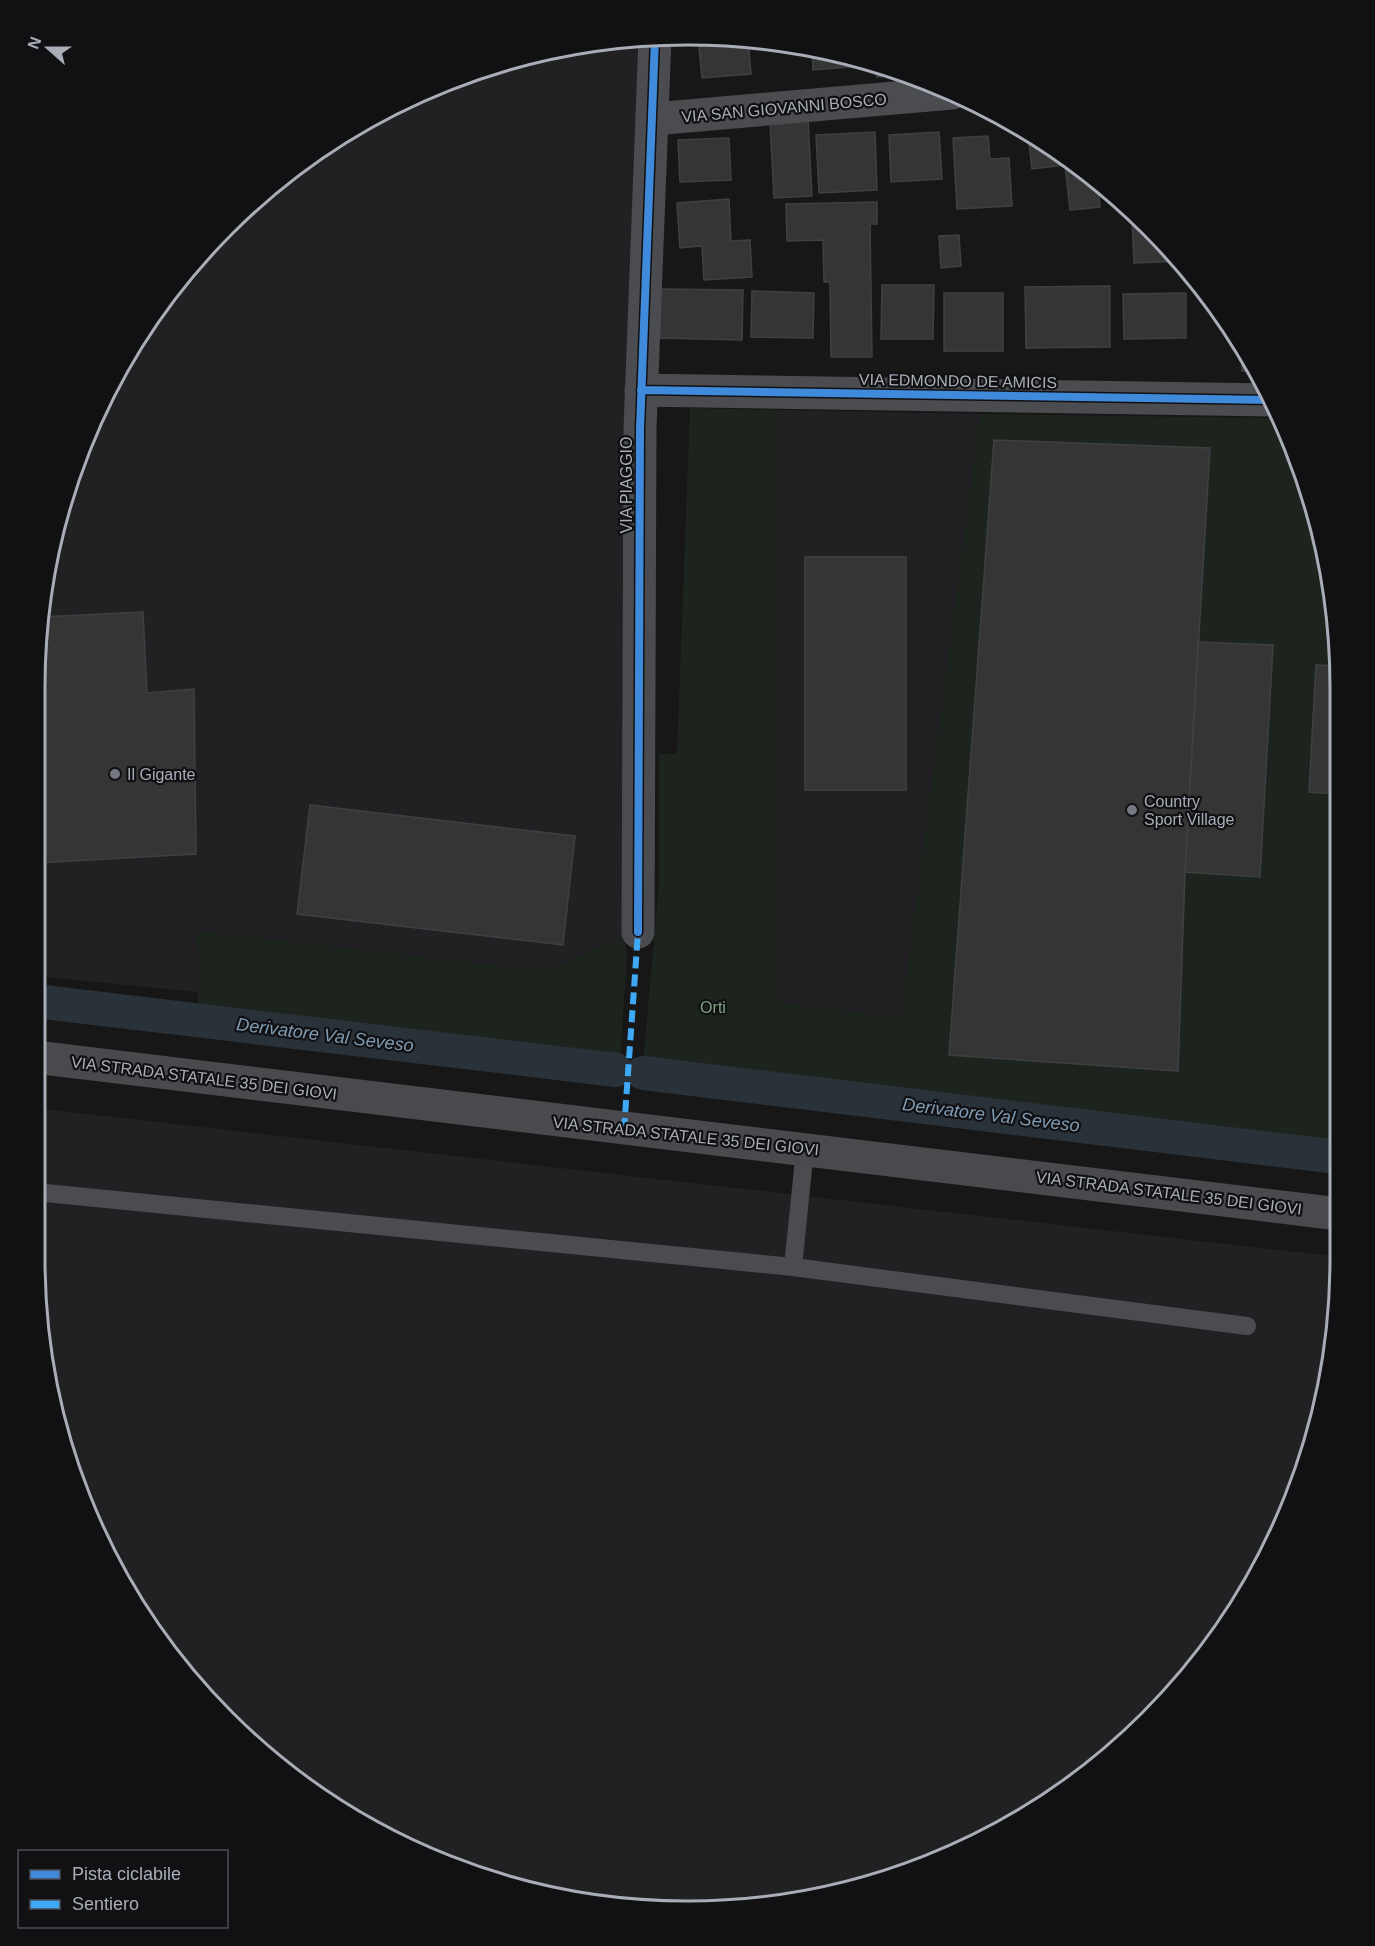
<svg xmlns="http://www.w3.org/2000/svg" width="1375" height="1946" font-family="Helvetica,sans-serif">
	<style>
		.built { fill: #212123 }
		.green { fill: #1d241e }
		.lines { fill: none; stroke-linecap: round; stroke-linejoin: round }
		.canal { stroke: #2a3239; stroke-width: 34 }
		.building { fill: #353536; stroke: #3f4043; stroke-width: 1.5 }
		.service { stroke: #4b4c50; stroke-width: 18 }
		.minor { stroke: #4b4c50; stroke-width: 33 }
		.secondary { stroke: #4a4a4e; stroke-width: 33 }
		.quiet { stroke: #3fa9f5; stroke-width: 6; stroke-dasharray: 12 6; stroke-linecap: butt }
		.cycleway-casing { stroke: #111113; stroke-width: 11 }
		.cycleway { stroke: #408adc; stroke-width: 8 }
		.poi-dot { fill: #757880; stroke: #111113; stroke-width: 2 }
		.labels { text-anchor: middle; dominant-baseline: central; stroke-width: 4.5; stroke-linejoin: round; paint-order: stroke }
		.street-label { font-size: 16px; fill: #a8adb8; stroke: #111113 }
		.poi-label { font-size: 16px; fill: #a8adb8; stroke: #111113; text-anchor: start }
		.park-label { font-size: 16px; fill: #7fa381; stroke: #111113 }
		.water-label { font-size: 18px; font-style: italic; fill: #7f9bb3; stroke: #111113 }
		.rim { fill: none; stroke: #a8adb8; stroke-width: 3 }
	</style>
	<rect width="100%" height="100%" fill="#171717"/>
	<path class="built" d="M649,39L624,936L547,971L197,931L198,992L35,976V687L47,560L84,438L122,361L196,257L257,196L361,122L478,69L603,40Z
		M776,410L980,414L901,1018L777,1002Z
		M35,1108L1339,1257V1301L1318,1427L1273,1548L1205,1656L1118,1750L1050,1802L938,1862L772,1906L645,1910L560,1899L399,1844L257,1749L144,1621L84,1509L57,1428L35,1259Z"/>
	<path class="green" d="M690,408L776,410L777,1002L901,1018L980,414L1281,418L1306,478L1335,602L1338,1151L643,1065L659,882V754H677Z
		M197,931L547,971L624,936L627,954L620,1060L198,1010Z"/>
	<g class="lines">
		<path class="canal" d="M35,1001L616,1070
			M643,1073L1338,1157"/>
	</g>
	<path class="building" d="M731,36L748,39L751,74L702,78L698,37Z
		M812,49L857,57L860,58L861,66L813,70Z
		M876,64L903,74V75L877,77Z
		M808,119L812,196L774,198L770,122Z
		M875,132L877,190L819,193L816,135Z
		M939,132L942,179L891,182L889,135Z
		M1028,134L1085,170L1097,180L1100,207L1070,210L1065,165L1032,169Z
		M988,136L990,159L1009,158L1012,206L957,209L953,138Z
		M729,138L731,180L680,182L678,140Z
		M729,199L731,241L750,240L752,277L704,280L702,246L680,248L677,203Z
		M877,202V224H870L872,357H831L830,282H824L823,240L787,241L786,204Z
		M1132,216H1135L1181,261L1134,263Z
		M959,235L961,266L941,268L939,236Z
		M882,285H934L933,339H881Z
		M1110,286V347L1026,348L1025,287Z
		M661,289L743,290L742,340L660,338Z
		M752,291L814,293L813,338L751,337Z
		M944,293H1003V351H944Z
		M1186,293V338L1124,339L1123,294Z
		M1242,352L1255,371H1242Z
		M994,440L1210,448L1185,872L1178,1071L949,1055Z
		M805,557H906V790H805Z
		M143,612L147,693L194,689L196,854L35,863V687L41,617Z
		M1198,642L1273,645L1260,877L1185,872Z
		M1316,665L1335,666L1336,794L1309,792Z
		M310,805L575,836L563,945L297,914Z
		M526,1887L654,1906V1910L560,1899Z"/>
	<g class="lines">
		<path class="service" d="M35,1192L793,1267L1247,1326
			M793,1267L805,1149"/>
		<path class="minor" d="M653,119L952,93
			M641,390L1274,400
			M638,932L640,429L655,38"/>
		<path class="secondary" d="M35,1057C469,1111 904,1161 1339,1214"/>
		<path class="quiet" d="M624,1130L638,932"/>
		<g class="cycleway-casing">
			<path id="cycleway" d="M641,390L1274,400
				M638,932L640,429L655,38"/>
		</g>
		<use href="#cycleway" class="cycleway"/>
	</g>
	<g class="poi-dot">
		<circle cx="115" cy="774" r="6"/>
		<circle cx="1132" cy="810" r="6"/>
	</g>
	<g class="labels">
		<g class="street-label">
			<text transform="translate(784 108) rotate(-5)">VIA SAN GIOVANNI BOSCO</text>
			<text transform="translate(958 381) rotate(1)">VIA EDMONDO DE AMICIS</text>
			<text transform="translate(626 485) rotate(-90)">VIA PIAGGIO</text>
			<text transform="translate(204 1078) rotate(7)">VIA STRADA STATALE 35 DEI GIOVI</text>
			<text transform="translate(686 1136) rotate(6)">VIA STRADA STATALE 35 DEI GIOVI</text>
			<text transform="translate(1169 1193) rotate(7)">VIA STRADA STATALE 35 DEI GIOVI</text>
		</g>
		<g class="poi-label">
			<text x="127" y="774">Il Gigante</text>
			<text x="1144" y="801">Country<tspan x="1144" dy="18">Sport Village</tspan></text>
		</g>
		<g class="park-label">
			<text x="713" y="1007">Orti</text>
		</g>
		<g class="water-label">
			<text transform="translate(325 1035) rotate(7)">Derivatore Val Seveso</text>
			<text transform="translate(991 1115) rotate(7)">Derivatore Val Seveso</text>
		</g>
	</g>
	<path d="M0 0H1375V1946H0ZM687 45H688A642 642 0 0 1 1330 687V1259A642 642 0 0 1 688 1901H687A642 642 0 0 1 45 1259V687A642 642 0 0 1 687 45Z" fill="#111113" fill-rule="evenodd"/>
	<path class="rim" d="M687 45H688A642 642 0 0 1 1330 687V1259A642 642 0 0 1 688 1901H687A642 642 0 0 1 45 1259V687A642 642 0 0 1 687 45Z"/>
	<rect x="18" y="1850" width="210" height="78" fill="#111113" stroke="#4d4f55" stroke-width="1.5"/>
	<rect x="30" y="1870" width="30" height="9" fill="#408adc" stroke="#4d4f55" stroke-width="1.5"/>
	<text x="72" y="1880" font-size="18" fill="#a8adb8">Pista ciclabile</text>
	<rect x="30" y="1900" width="30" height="9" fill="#3fa9f5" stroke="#4d4f55" stroke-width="1.5"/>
	<text x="72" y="1910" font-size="18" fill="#a8adb8">Sentiero</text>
	<g transform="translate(48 48) rotate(291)" stroke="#111113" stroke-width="4.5" paint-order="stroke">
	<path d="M0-4.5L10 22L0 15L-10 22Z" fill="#a8adb8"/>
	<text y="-9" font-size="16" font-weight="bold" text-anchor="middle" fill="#a8adb8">N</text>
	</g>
</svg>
